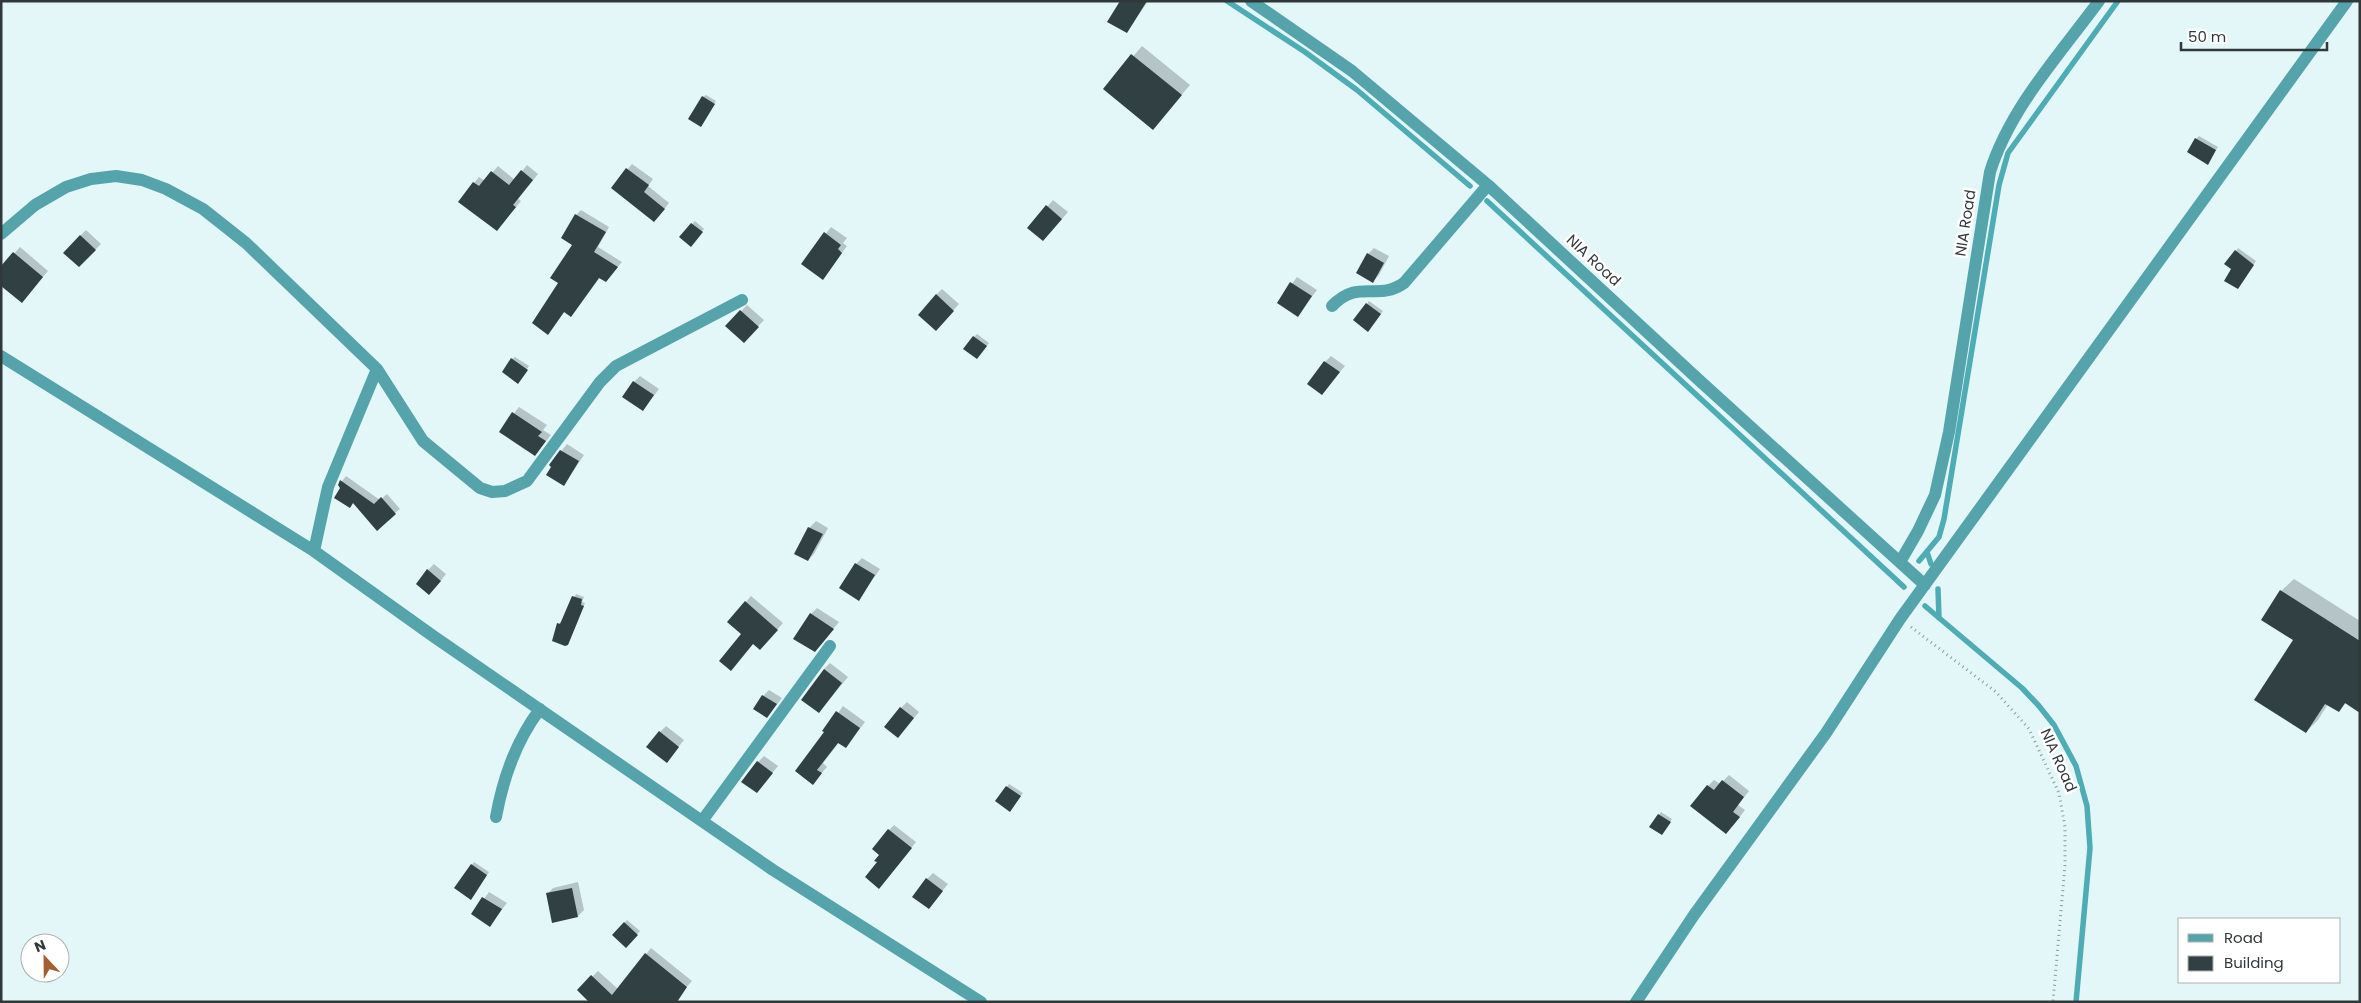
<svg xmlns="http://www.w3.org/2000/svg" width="2361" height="1003" font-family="Poppins,sans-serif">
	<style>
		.shadow { fill: #0003 }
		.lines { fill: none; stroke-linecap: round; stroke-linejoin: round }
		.stream { stroke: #4eacb5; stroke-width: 5.5 }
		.building { fill: #314042 }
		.path { stroke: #8e9b9d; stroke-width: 3; stroke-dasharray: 1 4; stroke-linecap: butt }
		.minor { stroke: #55a4ac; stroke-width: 12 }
		.labels { text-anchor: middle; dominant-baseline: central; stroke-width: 5; stroke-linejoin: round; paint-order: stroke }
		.street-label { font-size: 15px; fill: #313839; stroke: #fff }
	</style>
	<rect width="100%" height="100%" fill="#e3f6f8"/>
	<path class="shadow" d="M1122,1H1148L1127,32Z
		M1142,46L1190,85L1153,128L1105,89Z
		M706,95L716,101L703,123V97Z
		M2199,136L2218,147L2210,160L2196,139Z
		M632,164L653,179L648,186L669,203L659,216L612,188Z
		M527,165L538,174L518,199L521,201L502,224L474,183L479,177L485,181L498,166L515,180Z
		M1053,200L1068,212L1049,234L1029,228Z
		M581,210L609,227L598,247L622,262L610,276L600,277L575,311L571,316L565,311L552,329L559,283L574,244L576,215Z
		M695,221L704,229L693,242L681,237Z
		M831,227L847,238L843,243L847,246L823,278L802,264Z
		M86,230L101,244L79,266L65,252Z
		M20,247L48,271L27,295L1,268Z
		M1374,248L1389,256L1379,275L1373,281L1368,254Z
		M2238,248L2256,261L2240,285L2233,269L2236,251Z
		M1297,277L1317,290L1298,315L1278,303Z
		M942,289L959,304L942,323L936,295Z
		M1369,301L1383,311L1371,327L1367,304Z
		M747,305L764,320L750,335L727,326Z
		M977,334L989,343L980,355L974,337Z
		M1331,356L1345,366L1322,393L1325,362Z
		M515,357L529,366L520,379L512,359Z
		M640,376L659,389L643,410L634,382Z
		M519,407L547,425L543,430L551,435L535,455L500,431Z
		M567,444L584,455L564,485L550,465Z
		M346,476L380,500L387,494L400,509L395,513L354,502L349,507L339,485Z
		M816,521L828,528L814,554L808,560L795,553L810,527Z
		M862,558L880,569L859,599L856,564Z
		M434,564L446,574L435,588L428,570Z
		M2294,579L2360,621V711L2346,703L2339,711L2328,704L2318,720L2306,732L2295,639L2263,619L2281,591Z
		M576,594L584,597L582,602L585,603L568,644L558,624L562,621Z
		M751,596L783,623L765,643H754L729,622Z
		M817,608L839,622L815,651L811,614Z
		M830,663L848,677L819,712L824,669Z
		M769,690L782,698L767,717L763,696Z
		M907,702L919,712L903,731L901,708Z
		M843,706L865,722L846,747L839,742L823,763L827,767L813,783L825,732Z
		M666,726L684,740L667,761L660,732Z
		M764,756L778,766L757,792L758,762Z
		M1729,775L1749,791L1738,805L1745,810L1732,827L1708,786L1714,780L1720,784Z
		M1009,784L1023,793L1012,808L1007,787Z
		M1661,812L1672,819L1664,831L1651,827Z
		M894,825L916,842L884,882L878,862L889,830Z
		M474,862L489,872L474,895L456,888Z
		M933,873L948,884L929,907L927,879Z
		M578,882L584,910L578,916L547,894L553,888Z
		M489,892L507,903L490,925L473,914Z
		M627,920L640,931L626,946L614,935Z
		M651,948L692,981L673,1002H591L579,990L598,971L618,989Z"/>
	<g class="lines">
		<path class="stream" d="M1227,1L1305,52L1357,90L1470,186
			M1487,201L1904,587
			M1927,552L1931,564
			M1919,561L1939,537L1944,519L1999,185L2008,153L2118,1
			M1938,589L1939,618
			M1925,606L2022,688L2039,706L2054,725L2076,766L2087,806L2090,848L2076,1002"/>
	</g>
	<path class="building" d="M1120,1H1147L1127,33L1107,22Z
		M1131,54L1182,95L1153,130L1103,89Z
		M702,96L715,104L701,127L688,119Z
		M2195,138L2216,150L2208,165L2187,152Z
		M626,168L649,185L644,192L665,209L654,222L611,188Z
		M521,170L533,180L513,205L516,207L497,231L458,202L473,182L479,186L491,171L509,185Z
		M1046,205L1062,219L1043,241L1027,228Z
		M575,214L606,232L594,252L618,267L606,282L599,278L571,317L564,312L548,335L532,323L558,283L550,278L572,245L561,238Z
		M691,223L703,232L691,247L679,237Z
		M824,232L841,245L838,249L842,253L823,280L801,264Z
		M80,235L96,250L79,267L63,253Z
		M2235,250L2254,265L2238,289L2224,281L2231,269L2224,264Z
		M13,252L43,277L22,303L1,286V266Z
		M1367,253L1384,263L1373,283L1356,273Z
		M1290,282L1312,296L1298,317L1277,303Z
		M936,294L954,311L936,331L918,315Z
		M1366,303L1381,314L1368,332L1353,320Z
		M740,310L759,327L744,343L725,326Z
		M973,336L987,346L977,359L963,349Z
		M511,358L528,370L518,384L502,372Z
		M1324,361L1340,372L1322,395L1307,384Z
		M633,381L654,395L643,411L622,397Z
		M512,412L542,432L538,436L546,441L535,456L499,432Z
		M560,450L579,461L564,486L546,475L551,467L549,465Z
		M340,480L374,504L381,497L396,514L377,531L353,503L350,508L334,498L340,488L338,485Z
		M808,527L823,534L808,561L794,554Z
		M855,563L875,575L859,601L839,588Z
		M427,569L441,581L429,595L416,584Z
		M2280,590L2360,641V713L2345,703L2339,712L2325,704L2306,733L2254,700L2293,640L2261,620Z
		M572,596L582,599L581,605L584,606L568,645L565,646L552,641L557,623L560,624Z
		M745,601L778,630L760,650L753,644L731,671L719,661L741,634L727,622Z
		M810,613L834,629L815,652L793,639Z
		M824,669L842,683L819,713L801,700Z
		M762,695L777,704L767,718L753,709Z
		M900,707L914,718L898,738L884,727Z
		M836,711L860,728L846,748L838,743L817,770L822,773L813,785L795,771L824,732L822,731Z
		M659,731L679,747L667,763L646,747Z
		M757,761L773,773L757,793L741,782Z
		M1722,780L1744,797L1733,812L1740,817L1726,834L1690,806L1707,785L1714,790Z
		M1006,786L1021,796L1010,812L995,801Z
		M1658,814L1671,822L1662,835L1649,827Z
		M888,829L912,848L879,889L865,877L877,862L874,861L879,855L872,849Z
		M471,864L487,875L471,900L454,888Z
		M926,878L943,891L929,909L912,897Z
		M572,888L578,917L552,923L546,893Z
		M482,897L502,909L490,927L471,914Z
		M624,922L638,935L626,948L612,935Z
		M645,953L687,987L677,1002H589L577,990L591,975L612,995Z"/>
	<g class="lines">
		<path class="path" d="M1911,627L1996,692L2029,729L2059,793L2065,827V865L2053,1002"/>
		<path class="minor" d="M1251,1L1352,71L1488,185L1700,381L1925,585
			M1,234L35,205L66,187L91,179L116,176L142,180L166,189L203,209L246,243L377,369L423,441L480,488L492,492L505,491L527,481L600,382L616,366L742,300
			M1332,306C1359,278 1377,302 1404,283L1488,185
			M1,356L314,551L433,636L773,870L981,1002
			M314,551L328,487L377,369
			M1900,562L1918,531L1935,495L1949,432L1990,172C2010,108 2060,54 2099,1
			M496,817C503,778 516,741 540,709
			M702,821L830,646
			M1636,1002L1694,915L1826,733L1900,619L2347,1"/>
	</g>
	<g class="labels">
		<g class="street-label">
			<text transform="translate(1965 223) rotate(-81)">NIA Road</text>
			<text transform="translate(1594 260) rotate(43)">NIA Road</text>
			<text transform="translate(2059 760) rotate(66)">NIA Road</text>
		</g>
	</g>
	<rect width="2361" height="1003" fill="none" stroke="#313839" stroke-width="5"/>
	<rect x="2178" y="918" width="162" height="65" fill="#ffffff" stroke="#adafb0"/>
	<rect x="2188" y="934" width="25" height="8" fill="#55a4ac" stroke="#adafb0"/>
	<text x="2224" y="943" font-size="15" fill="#313839">Road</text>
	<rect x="2188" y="956" width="25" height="15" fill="#314042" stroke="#adafb0"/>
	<text x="2224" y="968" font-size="15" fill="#313839">Building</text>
	<g transform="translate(45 958) rotate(338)"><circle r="24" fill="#ffffff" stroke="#adafb0"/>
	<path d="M0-4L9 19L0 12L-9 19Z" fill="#a3602e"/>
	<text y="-8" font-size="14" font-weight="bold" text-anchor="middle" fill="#313839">N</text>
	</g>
	<path d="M2181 42v8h146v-8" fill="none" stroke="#313839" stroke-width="2.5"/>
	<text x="2188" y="42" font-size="15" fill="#313839" stroke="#ffffff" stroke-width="4" paint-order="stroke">50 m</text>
</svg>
